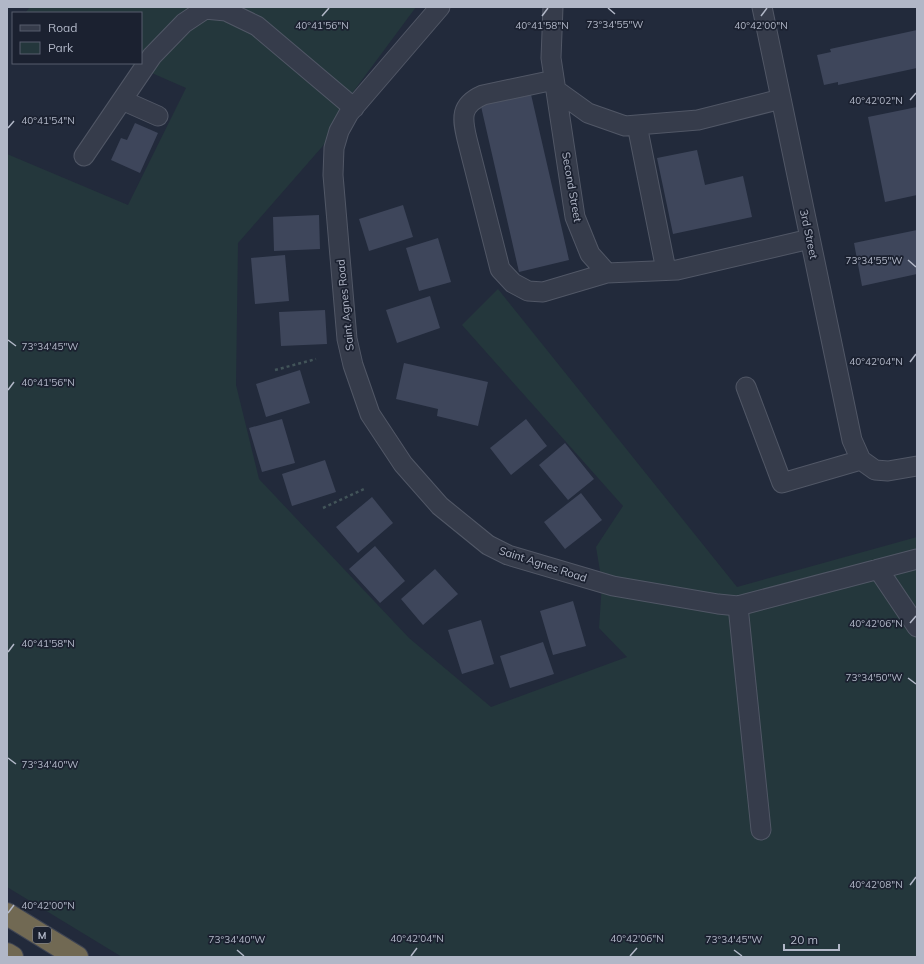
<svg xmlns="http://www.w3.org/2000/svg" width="924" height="964" font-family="Mulish,sans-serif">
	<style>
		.green { fill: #24373c }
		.building { fill: #3e465b }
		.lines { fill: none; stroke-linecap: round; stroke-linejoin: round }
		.minor-casing { stroke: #515766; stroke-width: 21 }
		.highway-casing { stroke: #3e4453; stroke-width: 24 }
		.path { stroke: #425459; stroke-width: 2.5; stroke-dasharray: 3 3; stroke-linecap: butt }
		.minor { stroke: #363c4b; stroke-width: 19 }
		.highway { stroke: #716953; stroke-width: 22 }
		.ticks { fill: none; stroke: #b1b7c7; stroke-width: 1.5 }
		.labels { text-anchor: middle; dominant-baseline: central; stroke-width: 3.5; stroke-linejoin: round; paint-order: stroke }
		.shield { fill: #1b2130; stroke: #848a9a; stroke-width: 1 }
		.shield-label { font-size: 10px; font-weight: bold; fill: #b1b7c7 }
		.street-label { font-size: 11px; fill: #b1b7c7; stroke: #1b2130 }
		.ticks-label { font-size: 10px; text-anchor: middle; fill: #b1b7c7; stroke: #1b2130; stroke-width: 3.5; stroke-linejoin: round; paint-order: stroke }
	</style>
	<rect width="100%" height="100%" fill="#222a3b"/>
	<path class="green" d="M30,7H416L353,92L342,124L238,243L236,385L259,479L409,638L491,707L627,657L599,628L602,583L596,547L623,506L462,325L498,289L737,587L917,537V957H122L7,887V154L128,205L186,88L129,63H141V13H25Z"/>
	<path class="building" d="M917,30V68L838,85V82L824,85L817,55L831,52L830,49Z
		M530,90L569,260L519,272L480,102Z
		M917,107V195L885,202L868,117Z
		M135,123L158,133L140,173L111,160L121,138L127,140Z
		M697,150L705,185L743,176L752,217L673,234L657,158Z
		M403,205L413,237L369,251L359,219Z
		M319,215L320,249L274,251L273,217Z
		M917,230V274L862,286L854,243Z
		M438,238L451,282L419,291L406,248Z
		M285,255L289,301L255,304L251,258Z
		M430,296L440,328L397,343L386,310Z
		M325,310L327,344L281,346L279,312Z
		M404,363L488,382L478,426L437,416L438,409L396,399Z
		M300,370L310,403L266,417L256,384Z
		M282,419L295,463L262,472L249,428Z
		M526,419L547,446L511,475L490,448Z
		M565,443L594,479L568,500L539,465Z
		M325,460L336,492L292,506L282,474Z
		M581,493L602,520L565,549L544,522Z
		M372,497L393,523L358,553L336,527Z
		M375,546L405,581L380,603L349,569Z
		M435,569L458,594L423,625L401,599Z
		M573,601L586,646L553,655L540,611Z
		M481,620L494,664L462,674L448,630Z
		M543,642L554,674L510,688L500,656Z"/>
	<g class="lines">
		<g class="minor-casing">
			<path id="minor" d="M440,7L349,113L339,131L334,148L333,175L347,339L353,365L370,414L403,464L440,506L488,545L508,555L613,586L718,604L738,606L761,830
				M553,7L551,58L575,217L590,254L607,273L677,270L810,239
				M762,7L852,440L861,460
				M554,80L483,95C460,105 462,118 467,139L500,269L513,283L528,291L543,292L607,273
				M556,90L588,113L625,126L698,120L781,99
				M122,100L158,116
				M637,125L666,270
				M84,156L152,56L184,23L205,9L226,11L257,26L354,108
				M746,387L782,483L861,460
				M861,460L875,470L888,471L917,466
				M878,569L917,627
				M738,606L917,559"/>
		</g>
		<g class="highway-casing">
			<path id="highway" d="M7,914L77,957
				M7,954L12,957"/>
		</g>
		<path class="path" d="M275,370L316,359
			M323,508L366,488"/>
		<use href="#minor" class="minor"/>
		<use href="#highway" class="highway"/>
	</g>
	<path class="ticks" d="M608,8L615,14M322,16L329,8M542,16L548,8M761,16L767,8M910,100L916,93M8,128L14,121M908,260L916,267M8,340L16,346M910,362L916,354M8,390L14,382M910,623L916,616M8,652L14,644M908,678L916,684M8,758L16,764M910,885L916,877M8,913L14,905M237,950L244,956M734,950L742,956M411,956L417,948M630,956L637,948"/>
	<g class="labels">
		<rect class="shield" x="33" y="927" width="18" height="16" rx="3"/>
		<g class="shield-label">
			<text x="42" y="935">M</text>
		</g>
		<g class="street-label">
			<text transform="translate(572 187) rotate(80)">Second Street</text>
			<text transform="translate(809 234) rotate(78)">3rd Street</text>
			<text transform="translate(345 305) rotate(-96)">Saint Agnes Road</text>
			<text transform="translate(543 564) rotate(18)">Saint Agnes Road</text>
		</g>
	</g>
	<g class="ticks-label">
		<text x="615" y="28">73°34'55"W</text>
		<text x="322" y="29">40°41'56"N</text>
		<text x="542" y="29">40°41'58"N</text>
		<text x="761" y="29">40°42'00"N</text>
		<text x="876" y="104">40°42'02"N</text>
		<text x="48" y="124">40°41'54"N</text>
		<text x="874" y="264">73°34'55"W</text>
		<text x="50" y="350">73°34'45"W</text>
		<text x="876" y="365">40°42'04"N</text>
		<text x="48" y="386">40°41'56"N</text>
		<text x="876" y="627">40°42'06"N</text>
		<text x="48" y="647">40°41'58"N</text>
		<text x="874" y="681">73°34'50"W</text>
		<text x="50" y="768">73°34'40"W</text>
		<text x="876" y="888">40°42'08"N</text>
		<text x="48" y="909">40°42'00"N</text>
		<text x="417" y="942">40°42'04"N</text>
		<text x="637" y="942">40°42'06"N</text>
		<text x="237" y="943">73°34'40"W</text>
		<text x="734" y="943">73°34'45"W</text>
	</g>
	<rect width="924" height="964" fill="none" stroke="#b1b7c7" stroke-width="16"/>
	<rect x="12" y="12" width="130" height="52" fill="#1b2130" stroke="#575d6c"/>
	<rect x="20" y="25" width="20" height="6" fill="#363c4b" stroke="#575d6c"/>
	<text x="48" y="32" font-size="12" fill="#b1b7c7">Road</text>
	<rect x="20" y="42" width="20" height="12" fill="#24373c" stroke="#575d6c"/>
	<text x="48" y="52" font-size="12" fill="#b1b7c7">Park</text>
	<path d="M784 944v6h55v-6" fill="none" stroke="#b1b7c7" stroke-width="2"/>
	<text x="790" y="944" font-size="12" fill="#b1b7c7" stroke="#1b2130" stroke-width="3" paint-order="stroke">20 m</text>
</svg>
